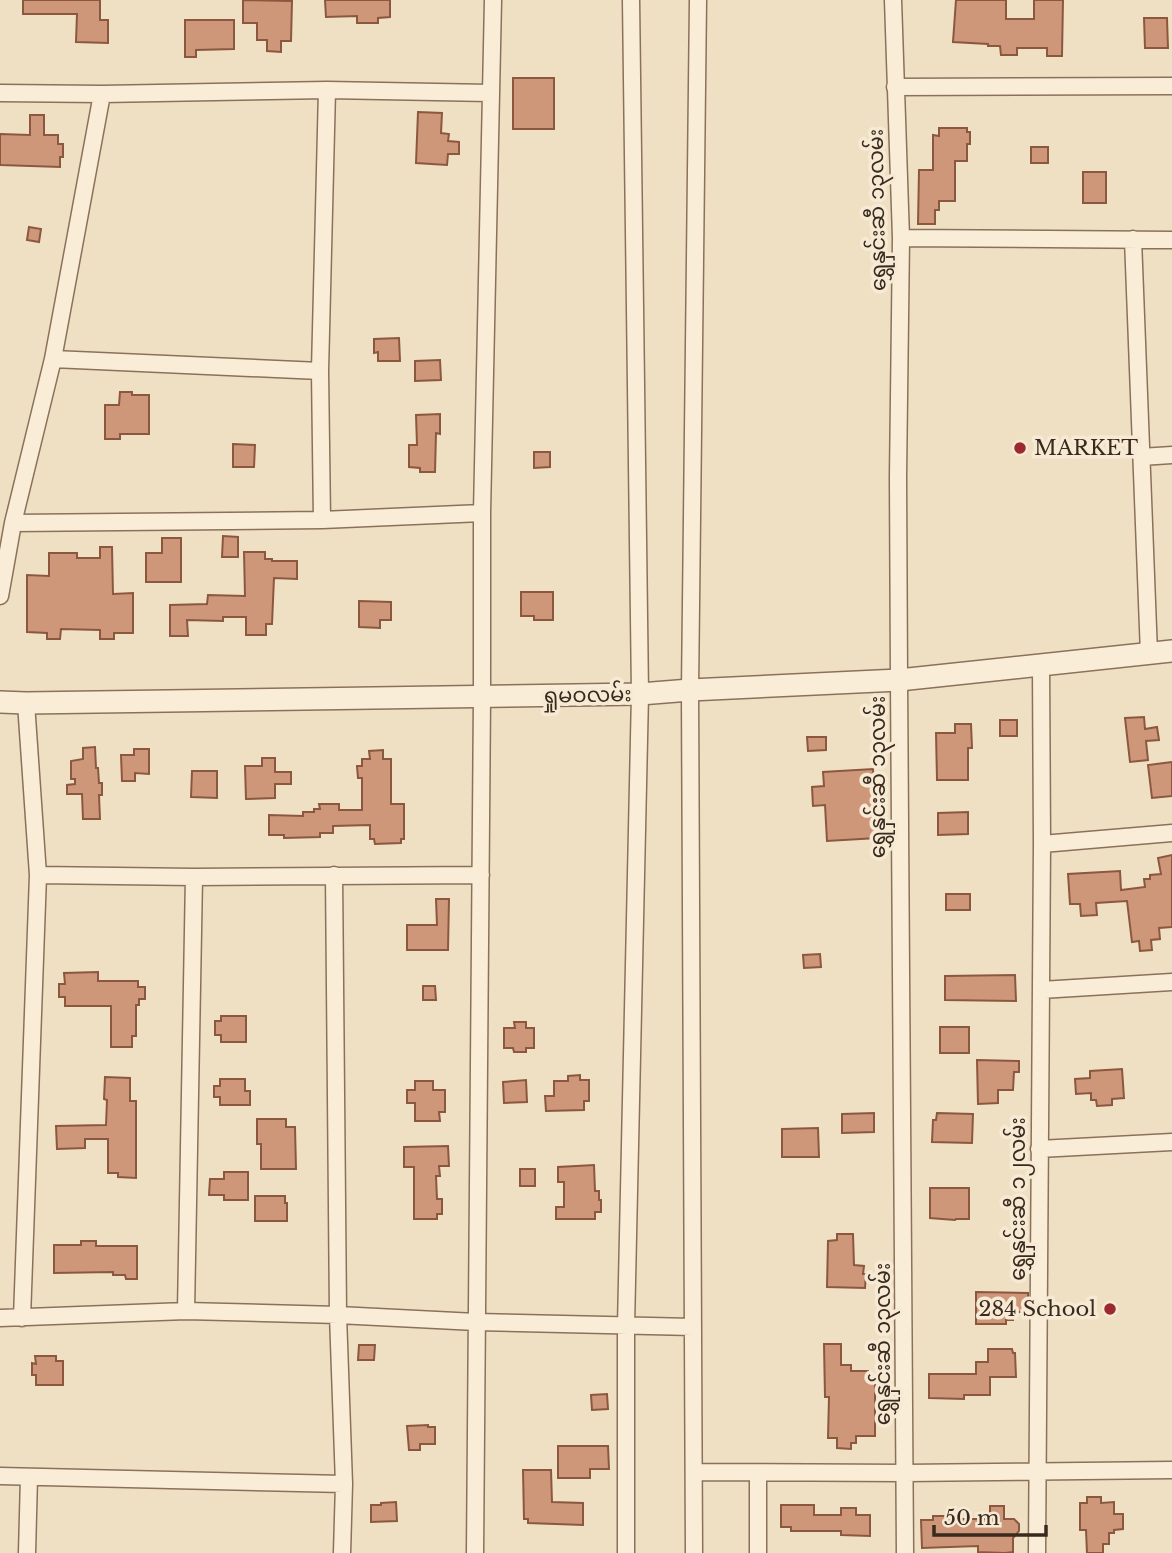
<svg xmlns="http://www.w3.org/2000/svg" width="1172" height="1553" font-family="'Libre Baskerville','Noto Sans Myanmar',serif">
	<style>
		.building { fill: #cf9779; stroke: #8b583f; stroke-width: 2 }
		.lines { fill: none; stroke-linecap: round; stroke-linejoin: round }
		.minor-casing { stroke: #8b715a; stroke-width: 19 }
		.tertiary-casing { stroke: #8b715a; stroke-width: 24 }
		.minor { stroke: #faedd8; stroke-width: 16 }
		.tertiary { stroke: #faedd8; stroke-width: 21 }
		.poi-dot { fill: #9c2830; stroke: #f7ead4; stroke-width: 2.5 }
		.labels { text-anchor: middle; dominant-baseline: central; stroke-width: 7; stroke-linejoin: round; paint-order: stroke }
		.street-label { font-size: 21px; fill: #3a2a1e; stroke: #f7ead4 }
		.poi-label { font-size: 21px; fill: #3a2a1e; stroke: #f7ead4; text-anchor: start }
	</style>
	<rect width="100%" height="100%" fill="#efe0c4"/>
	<path class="building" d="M23,0H100V20H108V43L76,42L77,14H23Z
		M243,0L292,1L291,41H281V52L267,51V40H257V23H243Z
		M325,0H390V17L378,18V23H357V16L326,17Z
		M956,0H1006V19H1034V0H1063L1062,56H1047V48H1017V55H1001L1000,46H988V44L953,42Z
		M1144,18H1167L1168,48H1145Z
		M185,20H234V49L196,50V57H185Z
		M513,78H554V129H513Z
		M418,112L442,113L441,133L449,134L448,141L459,142V154H448L447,165L416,163Z
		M30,115H44V135H58V144H63V157H60V167L0,165V134L30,135Z
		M939,128H967V132H970V144H967V161H955V201H939V210H935V224H918L919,170H933V135L939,136Z
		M1031,147H1048V163H1031Z
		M1083,172H1106V203H1083Z
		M29,227L41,229L39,242L27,240Z
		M399,338L400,361H378V352L374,353V339Z
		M440,360L441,380L415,381V361Z
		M120,392H132V395H149V434H120V439H105V405H119Z
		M440,414V434L436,433L435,472H420V468L409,467V445H417L416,415Z
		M233,444L255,445L254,467H233Z
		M534,452H550V467L534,468Z
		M223,536L238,537V557H222Z
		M162,538H181V582H146V553H162Z
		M100,547H112L113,594L133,593V633H114V639H100V630L61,629L60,639H47V633L27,632V575L49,576V553H77V558H100Z
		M244,552H265V559H272V561H297V579L274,578L272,624H266V635H246V617H223V621L187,620L188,636H170V605L207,604L208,595L245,596Z
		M521,592H553V620H534V616H521Z
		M359,601L391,602V620H380V628L359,627Z
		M1144,717L1145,729L1157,727L1159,740L1146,741L1148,760L1130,762L1125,718Z
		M1000,720H1017V736H1000Z
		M955,724H971L972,748H968V780H937L936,733H955Z
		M807,737H826V750L808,751Z
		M95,747L96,768H98L99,783H102V795H99L100,819H83L82,794H67V785L75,784V779H71V761L83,759V748Z
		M134,749H149V774L135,773V781H122L121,755H134Z
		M383,750V759H391V804H404V839H401V843L375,844L374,839H370V825L333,826V833H320V837L284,838V835H269V815L303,816V812H314V809H320L319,804H339V810H362V778H358L357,766H362V759H370L369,751Z
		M262,758H275V772H291V784H275V798L246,799L245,766H262Z
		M1172,762V796L1152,798L1148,765Z
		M873,769L877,838L827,841L825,805L813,806L812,787L824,786L823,772Z
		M192,771H217V798L191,797Z
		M968,812V834L938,835V813Z
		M1172,855V927L1159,928L1160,939L1151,940L1152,950L1140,951L1139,941L1132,942L1127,901L1096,903L1097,915L1081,916L1080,904H1070L1068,874L1120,871L1121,890L1145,887L1144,879H1150V875L1161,874L1158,858Z
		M946,894H970V910H946Z
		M436,899H449L448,950H407V925H437Z
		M820,954L821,967L804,968L803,955Z
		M98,972V981H138V987H145V999H139V1005H136V1036H132V1047H111V1006H65V997H59V984H65L64,973Z
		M1015,975L1016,1001L945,1000V976Z
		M423,986H435L436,1000H423Z
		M221,1016H246V1042H221V1035H215V1021H221Z
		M514,1022H526V1028H534V1048H526V1052H514L513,1048H504V1028H515Z
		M940,1027H969V1053H940Z
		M977,1060L1019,1061V1072H1014L1013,1090H998V1103L978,1104Z
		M1122,1069L1124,1098L1112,1099V1105L1097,1106L1096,1100H1091V1093L1076,1094L1075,1079L1090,1078V1071Z
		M580,1075V1080H589V1101H584V1110L546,1111L545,1096H554V1081H568V1076Z
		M105,1077L130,1078V1101H136V1178L118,1177V1173H108V1139H85V1148L57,1149L56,1126L106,1125L107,1100L104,1099Z
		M220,1079H245V1091H250V1105H220V1097H214V1086H220Z
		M526,1080L527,1102L504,1103L503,1082Z
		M415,1081H433V1090H445V1112H439L440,1121H415V1103H407V1090H415Z
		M874,1113V1132L842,1133V1114Z
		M937,1113L973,1114L972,1143L932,1142L933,1120H936Z
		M257,1119H286V1127H295L296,1169H261V1144H257Z
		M818,1128L819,1157H782V1129Z
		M448,1146L449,1166H439L440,1176H436L437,1199H442V1214H437V1219H414V1167H404V1147Z
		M594,1165L595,1191H599V1200H601V1212H595V1219H556V1207H564V1182H558V1167Z
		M520,1169H535V1186H520Z
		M224,1172H248V1200H224V1195H209L210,1179H224Z
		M930,1188H969V1219H956L955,1220L930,1218Z
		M255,1196H285V1203H287V1221H255Z
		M837,1234H853L854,1265L864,1266L863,1274H866L865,1288L827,1287L828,1241L837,1240Z
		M81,1241H96V1246H137V1279H126L125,1275H113V1272L54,1273V1245H81Z
		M976,1292L1028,1293V1312H1013V1320H1006V1324H976Z
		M824,1344H841V1365H851V1371H868V1382H875V1436H856V1443H851V1449L837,1448V1438H828L829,1397H825Z
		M359,1345H375L374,1360H358Z
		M988,1349H1012L1013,1353H1015L1016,1377H990V1395H964V1399L929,1398V1374H976V1362H988Z
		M35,1356H56V1361H63V1385H36V1375H32V1363L36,1364Z
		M607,1394L608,1409L592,1410L591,1395Z
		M428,1425V1427H435V1444H420V1450H409L407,1426Z
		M558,1446H608L609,1469H590V1478H558Z
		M523,1470H551L552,1502L583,1503V1525L528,1523V1519H524Z
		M1087,1497H1101V1503L1114,1502V1514H1123V1529L1114,1530V1533H1109V1544H1103V1553H1087L1086,1530H1080V1503H1087Z
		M396,1502L397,1521L371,1522V1505H381V1503Z
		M781,1505H814V1515H841V1508H856V1515H870V1536L841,1535V1531H791V1527H781Z
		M990,1506H1004V1519H1014L1019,1524V1531L1013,1538V1552L1005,1553L978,1552V1546L922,1548L921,1520H933V1516H947V1519H990Z"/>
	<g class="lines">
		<g class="minor-casing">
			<path id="minor" d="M893,0L901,238L898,477L899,680L905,1553
				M895,87L1172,86
				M327,90L490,93
				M0,93L102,94L327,90L320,371L322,520L13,523L53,359L320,371
				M901,238L1172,240
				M1133,239L1149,654
				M53,359L102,94
				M1141,457L1172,455
				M322,520L482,513
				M0,596L13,523
				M1042,844L1172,833
				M38,875L194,877L481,875
				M334,875L338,1315L344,1484L342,1553
				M1041,990L1172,982
				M1039,1149L1172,1142
				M186,1311L194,877
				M0,1318L186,1311L338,1315L476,1322L693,1327
				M22,1318L38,875L26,703
				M694,1472L905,1473L1172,1470
				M0,1476L344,1484
				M27,1553L29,1477
				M475,1553L482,697V513L493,0
				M626,1553V1326L640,694L631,0
				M694,1553L690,690L698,0
				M758,1553V1473
				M1037,1553L1042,844L1041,665"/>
		</g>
		<g class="tertiary-casing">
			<path id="tertiary" d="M0,702L26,703L640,694L690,690L899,680L1172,651"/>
		</g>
		<use href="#minor" class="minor"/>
		<use href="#tertiary" class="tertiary"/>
	</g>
	<g class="poi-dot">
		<circle cx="1020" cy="448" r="7"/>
		<circle cx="1110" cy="1309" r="7"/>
	</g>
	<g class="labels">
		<g class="street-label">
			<text transform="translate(877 210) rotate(-91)">ရွှေနှင်းဆီ ၁၃လမ်း</text>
			<text transform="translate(587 695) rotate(-1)">ရှုမဝလမ်း</text>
			<text transform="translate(878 777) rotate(-90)">ရွှေနှင်းဆီ ၁၃လမ်း</text>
			<text transform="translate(1018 1199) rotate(-90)">ရွှေနှင်းဆီ ၁၂လမ်း</text>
			<text transform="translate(883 1344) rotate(-90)">ရွှေနှင်းဆီ ၁၃လမ်း</text>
		</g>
		<g class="poi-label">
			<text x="1034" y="448">MARKET</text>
			<text x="1096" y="1309" text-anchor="end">284 School</text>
		</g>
	</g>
	<path d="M934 1525v10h112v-10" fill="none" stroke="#3a2a1e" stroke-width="3.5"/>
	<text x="944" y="1525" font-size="21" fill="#3a2a1e" stroke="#f7ead4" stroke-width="5" paint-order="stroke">50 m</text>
</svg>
